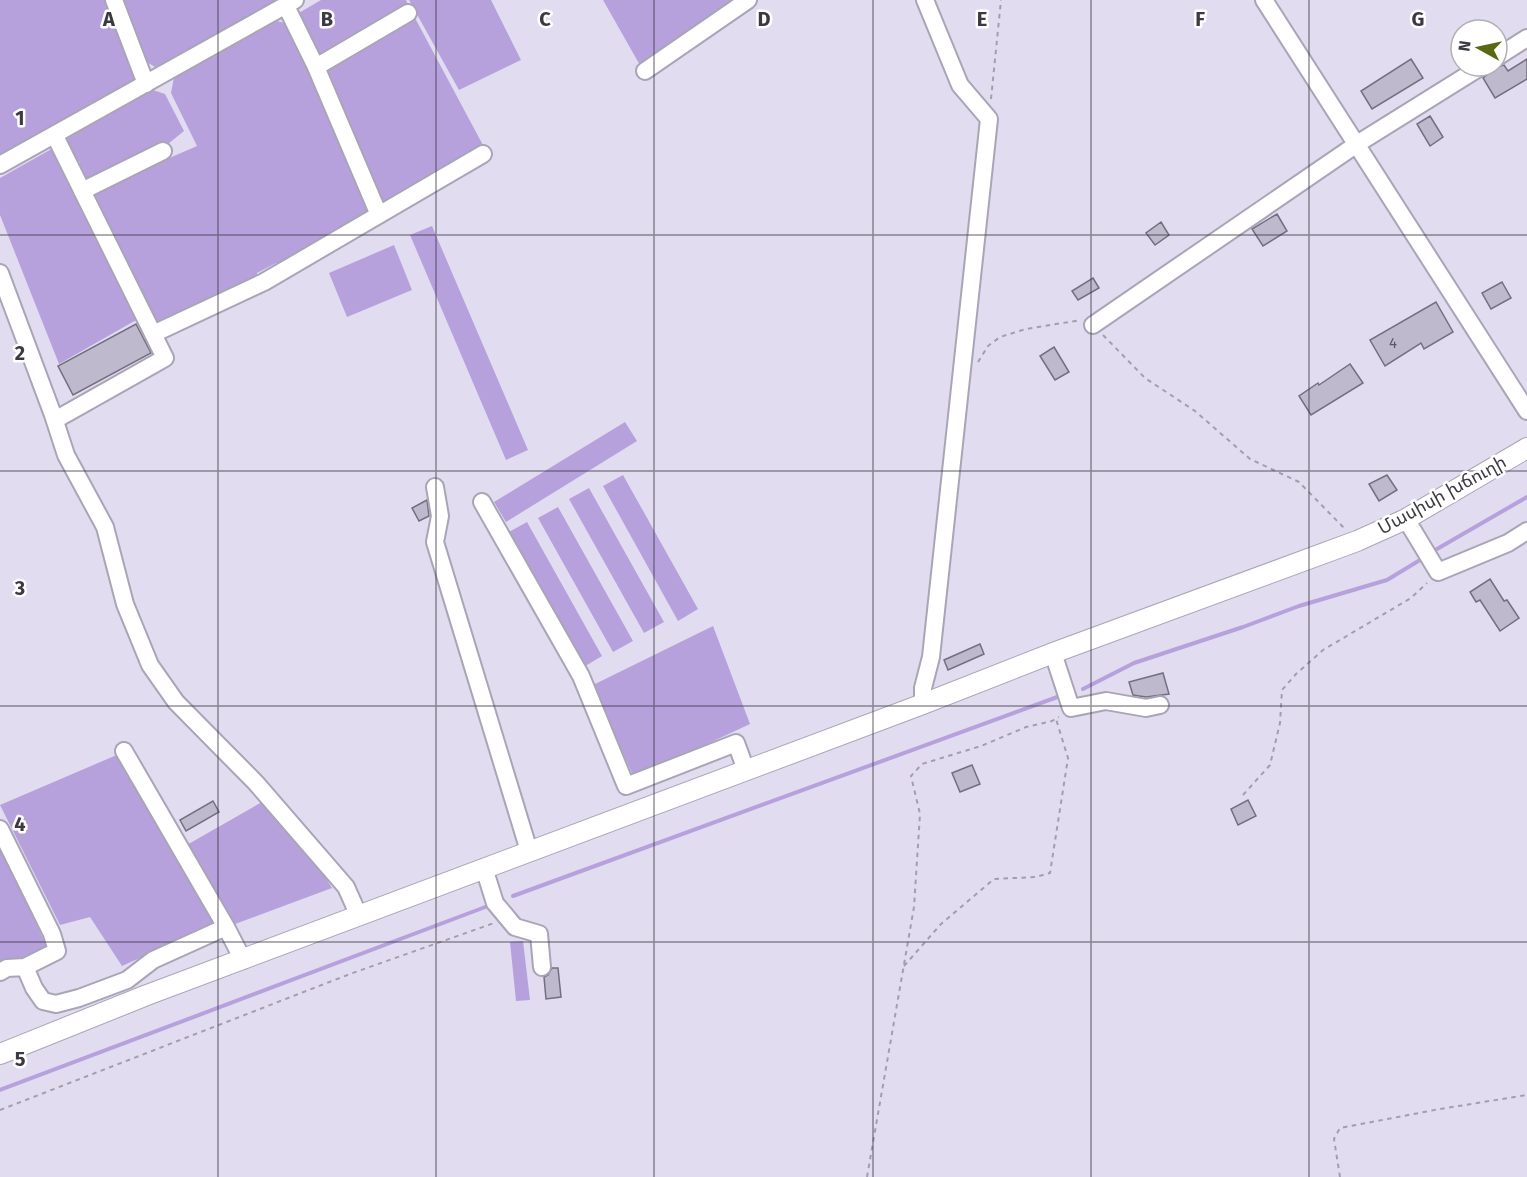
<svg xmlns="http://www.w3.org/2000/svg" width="1527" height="1177" font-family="'Fira Sans','Noto Sans Armenian',sans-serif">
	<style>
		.water { fill: #b6a1dd }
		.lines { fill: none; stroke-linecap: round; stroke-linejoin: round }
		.stream { stroke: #b6a1dd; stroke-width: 4 }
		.building { fill: #bfb9cd; stroke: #746e80; stroke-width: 1.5 }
		.minor-casing { stroke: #aaa4b7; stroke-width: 20 }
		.major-casing { stroke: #aaa4b7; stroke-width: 22 }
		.path { stroke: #a39eae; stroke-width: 2; stroke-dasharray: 4.5 4.5; stroke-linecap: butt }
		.minor { stroke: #fff; stroke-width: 16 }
		.major { stroke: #fff; stroke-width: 20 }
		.grid { fill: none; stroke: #3b3941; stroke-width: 1.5; stroke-opacity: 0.55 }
		.labels { text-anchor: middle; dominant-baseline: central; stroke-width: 5; stroke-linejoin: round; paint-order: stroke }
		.number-label { font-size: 15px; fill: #5c5964 }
		.street-label { font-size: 18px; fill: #3b3941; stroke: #fff }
		.grid-label { font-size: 20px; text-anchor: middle; font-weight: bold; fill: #3b3941; stroke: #fff; stroke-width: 5; stroke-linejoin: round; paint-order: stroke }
	</style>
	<rect width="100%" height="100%" fill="#e2dcf0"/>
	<path class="water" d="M0,0H107L139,82L0,159Z
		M124,0H279L155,67L145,61Z
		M321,0H406L409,6L325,55L312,52L297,14Z
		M409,0H491L521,60L459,90Z
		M603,0H734L641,67Z
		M415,18L484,147L379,204L322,72Z
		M277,21L289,24L373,212L280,266L276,263L257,273V280L155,327L89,193L197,146L171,93L174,77Z
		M153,90L165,94L184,131L168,144L97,179L82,177L76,166L80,162L67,154L68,138Z
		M55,147L138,319L59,364L0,215V178Z
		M432,226L528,450L506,460L410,235Z
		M394,245L412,290L347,317L329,273Z
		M625,422L637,441L506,522L494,502Z
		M623,475L698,609L678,621L603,486Z
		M589,488L664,622L644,633L569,499Z
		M558,507L633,641L613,652L538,518Z
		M527,522L602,656L582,668L507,533Z
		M713,626L750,724L634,778L593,685Z
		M119,754L218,923L122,966L90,917L60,925L0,805Z
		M262,802L315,861L332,888L235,924L185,846Z
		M0,847L47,947L0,967Z
		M523,941L530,1000L516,1001L510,942Z"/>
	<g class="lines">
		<path class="stream" d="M1437,549L1527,497
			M1083,689L1134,663L1243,627L1299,606L1387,580L1420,560
			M513,896L1060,696
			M0,1090L488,906"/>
	</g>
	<path class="building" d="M1411,59L1423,78L1372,109L1361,91Z
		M1527,59V79L1495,98L1483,78L1497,67L1504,65L1508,71Z
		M1430,116L1443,137L1430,146L1417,124Z
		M1277,214L1287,231L1263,246L1252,229Z
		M1161,222L1169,235L1155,245L1146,233Z
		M1093,278L1099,288L1078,300L1072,291Z
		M1502,282L1511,298L1491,309L1482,293Z
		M1436,302L1453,332L1424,349L1421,343L1385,366L1370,340Z
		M136,324L151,353L73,395L58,366Z
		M1054,347L1069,372L1055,380L1040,356Z
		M1350,364L1363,383L1311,415L1299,396L1318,383L1319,385Z
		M1387,475L1397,490L1379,501L1369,484Z
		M427,500L429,516L419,521L412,508Z
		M1490,579L1504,601L1507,600L1519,618L1500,631L1480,600L1476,602L1470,592Z
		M980,644L984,654L948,670L944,660Z
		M1163,673L1169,694L1146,697L1133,695L1129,682Z
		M972,765L980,784L960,792L952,773Z
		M1248,800L1256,816L1238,825L1231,809Z
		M213,801L219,812L186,831L180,820Z
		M552,968H558L561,997L546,999L544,977L548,975Z"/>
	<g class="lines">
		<g class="minor-casing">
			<path id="minor" d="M114,0L146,84
				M1264,0L1527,411
				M286,6L316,67L379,215
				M1497,57L1527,38
				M316,67L408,13
				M645,71L748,0
				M55,136L165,358L55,420
				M0,165L295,0
				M82,191L163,151
				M0,273L53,415L66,455L105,527L125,604L150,665L176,702L256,783L346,887L359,916
				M1093,325L1357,144L1482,66
				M153,334L264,282L483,154
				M435,487L440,516L435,542L529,851
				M482,502L581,676L626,786L736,743L746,770
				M1406,519L1438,572L1508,543L1527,531
				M1053,653L1071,708L1106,701L1146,708L1160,705
				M923,704V688L931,657C949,478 969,299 989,119L960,85L925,0
				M124,751L226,927L243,960
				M0,829L52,934L57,951L25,967L7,968L0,972
				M484,868L495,903L515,927L539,934L542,967
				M25,967L34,988L43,1001L56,1004L79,998L127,980L153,960L226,927"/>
		</g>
		<g class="major-casing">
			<path id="major" d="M0,1054L147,995L923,704L1053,653L1357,541L1406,519L1527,448"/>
		</g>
		<path class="path" d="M991,99L1001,0
			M1103,335L1145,378L1195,411L1250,459L1299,482L1344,528
			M978,362L988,346L1000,337L1026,329L1081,320
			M1243,795L1270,765L1280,723L1282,690L1296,674L1323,650L1411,598L1427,583
			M904,966L941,924L994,879L1036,877L1050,873L1068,758L1056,719
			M0,1110L350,974L494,923
			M867,1177L914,907L920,814L911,776L922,764L981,746L1026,727L1052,721L1059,717
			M1340,1177L1334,1139L1340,1128L1440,1109L1527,1095"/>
		<use href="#minor" class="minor"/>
		<use href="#major" class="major"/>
	</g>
	<path class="grid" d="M218,0V1177M436,0V1177M654,0V1177M873,0V1177M1091,0V1177M1309,0V1177M0,235H1527M0,471H1527M0,706H1527M0,942H1527"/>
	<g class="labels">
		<g class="number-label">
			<text x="1393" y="343">4</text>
		</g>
		<g class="street-label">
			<text transform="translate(1442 495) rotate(-29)">Մասիսի խճուղի</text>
		</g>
	</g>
	<g class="grid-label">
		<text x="109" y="26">A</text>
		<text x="327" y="26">B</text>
		<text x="545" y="26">C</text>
		<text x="764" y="26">D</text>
		<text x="982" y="26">E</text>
		<text x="1200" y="26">F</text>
		<text x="1418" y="26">G</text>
		<text x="20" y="125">1</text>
		<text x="20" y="360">2</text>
		<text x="20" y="595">3</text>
		<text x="20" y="831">4</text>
		<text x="20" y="1066">5</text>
	</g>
	<g transform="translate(1479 48) rotate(278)"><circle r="28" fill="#ffffff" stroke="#b1b0b3" stroke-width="1.5"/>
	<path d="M0-4.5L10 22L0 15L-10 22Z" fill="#596913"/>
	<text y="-9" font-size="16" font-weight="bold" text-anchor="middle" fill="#3b3941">N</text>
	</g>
</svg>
